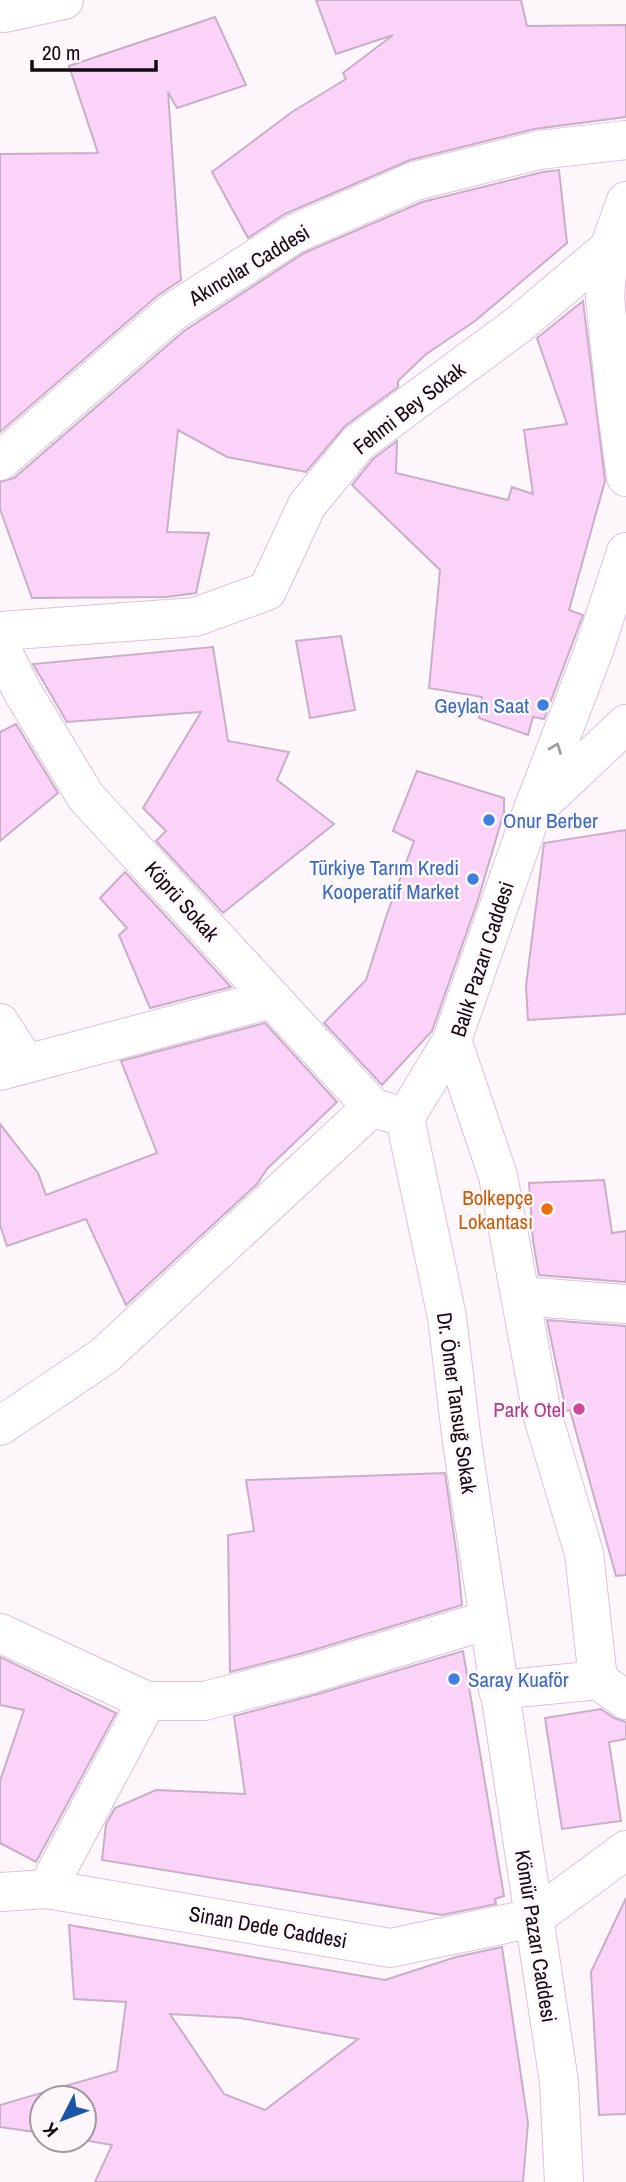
<svg xmlns="http://www.w3.org/2000/svg" width="626" height="2182" font-family="'Archivo Narrow',sans-serif">
	<style>
		.building { fill: #fbd3f9; stroke: #c9aec8; stroke-width: 2; fill-rule: evenodd }
		.lines { fill: none; stroke-linecap: round; stroke-linejoin: round }
		.street-casing { stroke: #dec1db; stroke-width: 40 }
		.street { stroke: #fff; stroke-width: 38 }
		.oneway { stroke: #a09da0 }
		.shop-dot { fill: #3f7fe0; stroke: #fdf7fc; stroke-width: 2.5 }
		.food-dot { fill: #e8710a; stroke: #fdf7fc; stroke-width: 2.5 }
		.hotel-dot { fill: #d1479c; stroke: #fdf7fc; stroke-width: 2.5 }
		.labels { text-anchor: middle; dominant-baseline: central; stroke-width: 5; stroke-linejoin: round; paint-order: stroke }
		.street-label { font-size: 21px; fill: #120911; stroke: #fdf7fc }
		.shop-label { font-size: 21px; fill: #366cbe; stroke: #fdf7fc; text-anchor: end }
		.food-label { font-size: 21px; fill: #c56008; stroke: #fdf7fc; text-anchor: end }
		.hotel-label { font-size: 21px; fill: #b23c85; stroke: #fdf7fc; text-anchor: end }
	</style>
	<rect width="100%" height="100%" fill="#fdf7fc"/>
	<path class="building" d="M316,0H521L527,26L626,25V117L534,129L410,160L285,214L248,238L212,172L292,112L346,79L343,73L393,35L336,54Z
		M215,17L246,85L177,108L168,92L181,280L157,296L0,432V154L98,153L69,66Z
		M559,170L567,243L475,321L425,355L398,381V387L345,426L306,472L227,457L178,430L167,532L209,533L196,593L166,597L32,598L0,509V482L14,478L184,331L304,253L422,202L543,172Z
		M583,301L605,481L569,610L583,615L544,719L533,717L528,735L479,718L482,697L429,688L440,570L352,485L373,459L397,441L396,473L508,500L512,487L533,494L524,430L567,424L537,338Z
		M341,636L355,710L310,718L296,641Z
		M213,647L228,741L289,752L277,780L334,824L223,913L156,841L166,831L143,808L201,712L67,722L33,664Z
		M16,724L58,793L0,841V732Z
		M417,771L504,798V812L478,900L432,1031L382,1085L324,1023L366,980L387,914L414,841L393,831Z
		M626,830V1014L528,1020L526,986L544,843Z
		M125,872L231,987L150,1008L119,935L127,928L100,898Z
		M265,1023L337,1102L267,1169L257,1184L126,1305L86,1219L7,1246L0,1225V1124L38,1173L46,1195L157,1153L121,1061Z
		M604,1180L612,1233L626,1231V1282L539,1275L533,1241L529,1183Z
		M547,1320L626,1326V1575L616,1576L570,1410L566,1411Z
		M445,1473L458,1564L462,1605L307,1652L230,1672L228,1535L254,1531L246,1480Z
		M463,1651L504,1896L495,1899L496,1904L442,1915L102,1860L106,1824L115,1808L156,1790L245,1794L234,1716L318,1694Z
		M0,1657L116,1713L36,1862L0,1843V1781L24,1710L0,1705Z
		M601,1709L614,1718L626,1722V1739L609,1742L621,1821L562,1829L545,1718Z
		M626,1898V2114L599,2115L591,1972Z
		M69,1925L385,1980L456,1957L502,1947L528,2123L523,2182H95L112,2145L83,2140L84,2098H42V2133L0,2127V2105L117,2071L126,2002L74,1999ZM170,2014L240,2018L358,2039L265,2110L224,2094Z"/>
	<g class="lines">
		<g class="street-casing">
			<path id="street" d="M5,13L64,0
				M626,201L609,248L605,298L616,404L626,477
				M0,461L171,313L294,234L415,181L539,150L626,140
				M0,631L195,617L267,591L307,505L358,443L518,325L609,248
				M0,646L22,691L86,797L372,1107L405,1118
				M539,806L626,724
				M0,1023L26,1064
				M0,1071L271,999
				M405,1118L447,1317L462,1442L559,2082L564,2182
				M405,1118L452,1040
				M520,1296L626,1304
				M0,1426L104,1356L372,1107
				M0,1633L147,1701H204L313,1673L488,1620
				M598,1680L584,1553L542,1414L498,1176L452,1040L532,812L594,650L626,552
				M498,1690L598,1680L626,1700
				M47,1889L147,1701
				M0,1892L47,1889L390,1948L534,1918L626,1850"/>
		</g>
		<use href="#street" class="street"/>
	</g>
	<defs><path id="oneway-chevron" d="M-2-3.5L2.5 0L-2 3.5" fill="none" stroke-width="1.6" stroke-linecap="round" stroke-linejoin="round" transform="scale(1.75)"/></defs>
	<use class="oneway" href="#oneway-chevron" transform="translate(556 748) rotate(-69)"/>
	<g class="shop-dot">
		<circle cx="543" cy="705" r="7"/>
		<circle cx="489" cy="820" r="7"/>
		<circle cx="473" cy="879" r="7"/>
		<circle cx="454" cy="1679" r="7"/>
	</g>
	<circle class="food-dot" cx="547" cy="1209" r="7"/>
	<circle class="hotel-dot" cx="579" cy="1409" r="7"/>
	<g class="labels">
		<g class="street-label">
			<text transform="translate(249 265) rotate(-31)">Akıncılar Caddesi</text>
			<text transform="translate(409 408) rotate(-38)">Fehmi Bey Sokak</text>
			<text transform="translate(182 901) rotate(48)">Köprü Sokak</text>
			<text transform="translate(482 959) rotate(-72)">Balık Pazarı Caddesi</text>
			<text transform="translate(457 1403) rotate(82)">Dr. Ömer Tansuğ Sokak</text>
			<text transform="translate(268 1927) rotate(10)">Sinan Dede Caddesi</text>
			<text transform="translate(536 1936) rotate(81)">Kömür Pazarı Caddesi</text>
		</g>
		<g class="shop-label">
			<text x="529" y="705">Geylan Saat</text>
			<text x="503" y="820" text-anchor="start">Onur Berber</text>
			<text x="459" y="867">Türkiye Tarım Kredi<tspan x="459" dy="24">Kooperatif Market</tspan></text>
			<text x="468" y="1679" text-anchor="start">Saray Kuaför</text>
		</g>
		<g class="food-label">
			<text x="533" y="1197">Bolkepçe<tspan x="533" dy="24">Lokantası</tspan></text>
		</g>
		<g class="hotel-label">
			<text x="565" y="1409">Park Otel</text>
		</g>
	</g>
	<g transform="translate(63 2119) rotate(228)"><circle r="33" fill="#fdf7fc" stroke="#9f989e" stroke-width="2"/>
	<path d="M0-5L12 26L0 18L-12 26Z" fill="#1a55a6"/>
	<text y="-10" font-size="19" font-weight="bold" text-anchor="middle" fill="#120911">K</text>
	</g>
	<path d="M32 60v10h124v-10" fill="none" stroke="#120911" stroke-width="3.5"/>
	<text x="42" y="60" font-size="21" fill="#120911" stroke="#fdf7fc" stroke-width="5" paint-order="stroke">20 m</text>
</svg>
